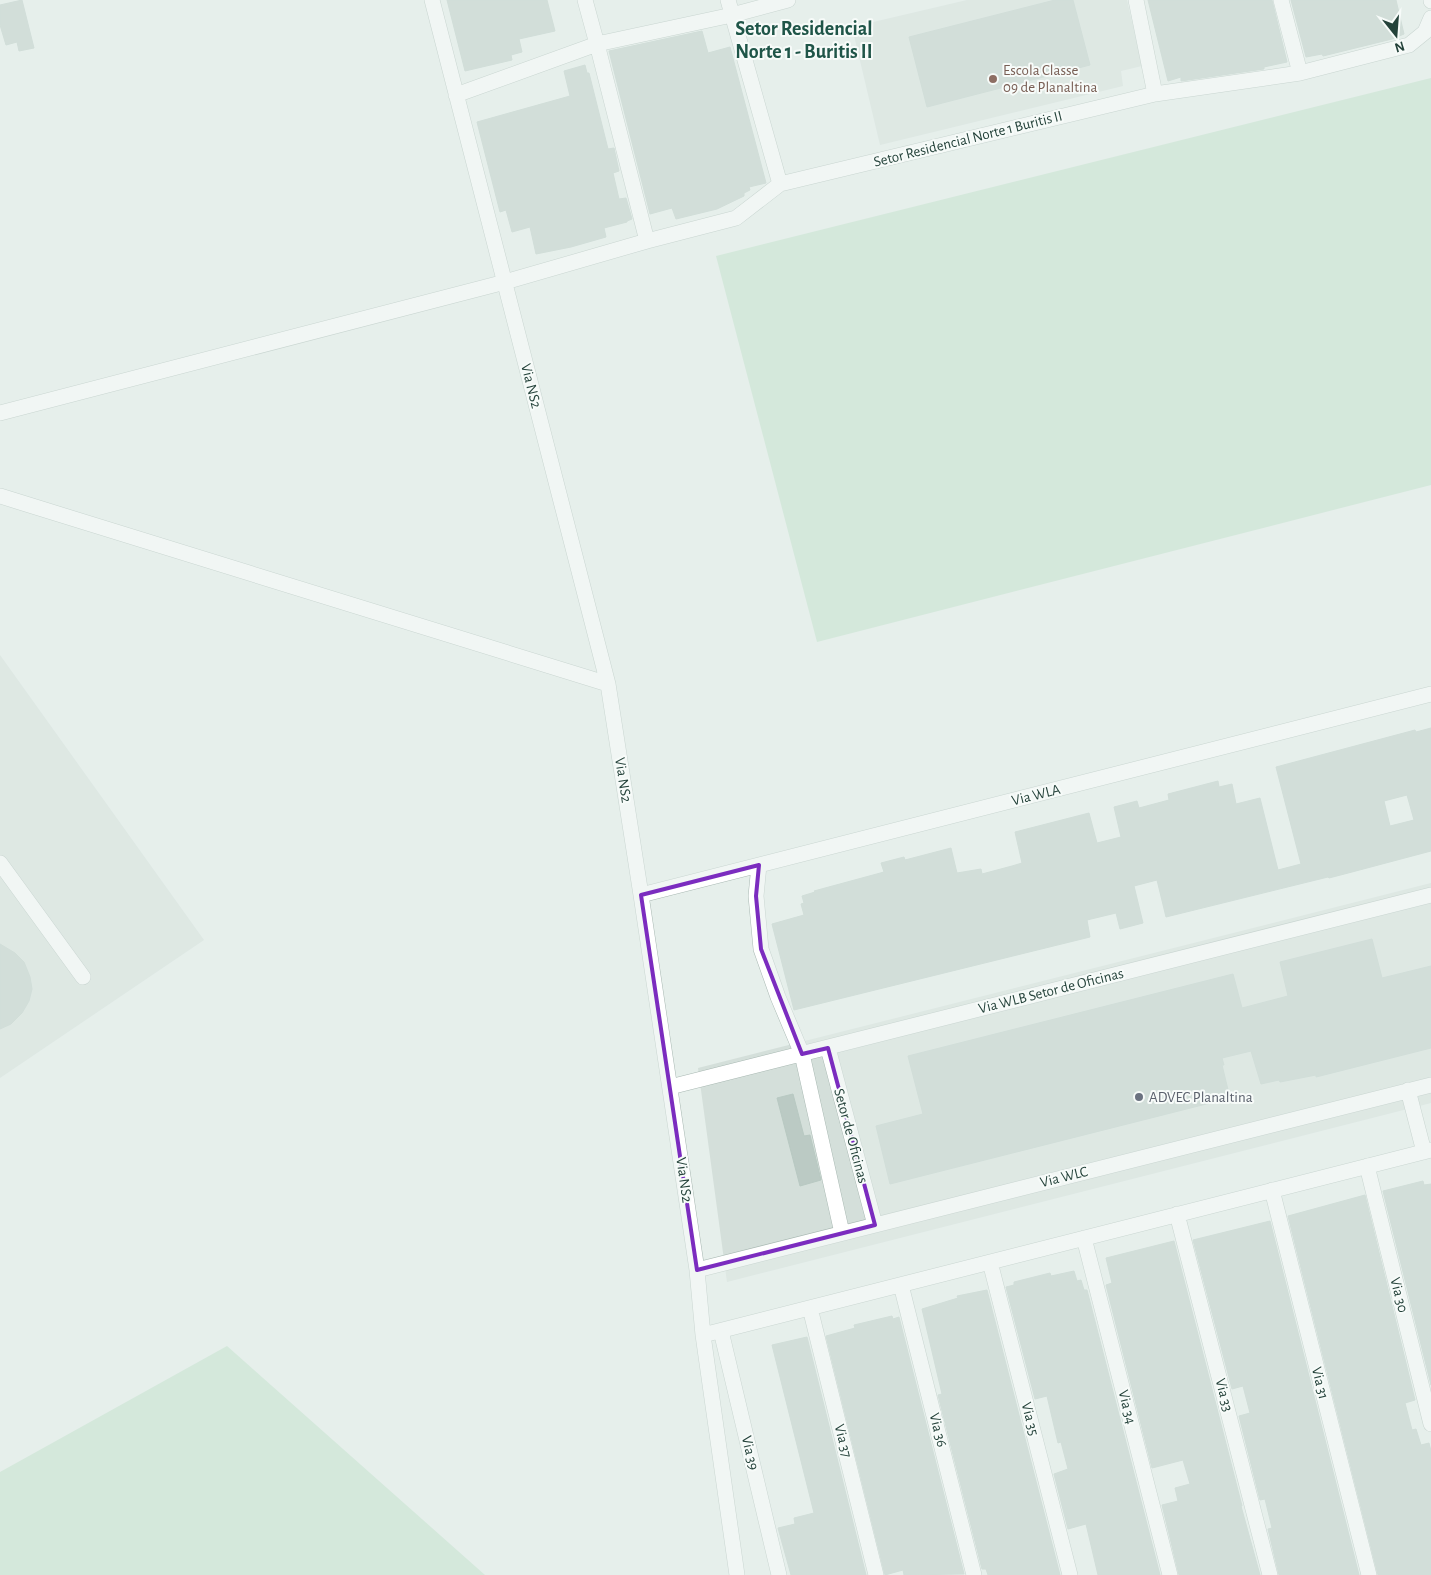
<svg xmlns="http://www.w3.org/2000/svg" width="1431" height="1575" font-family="'Alegreya Sans',sans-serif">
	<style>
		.built { fill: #d4dfda }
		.green { fill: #bfe0c8 }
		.building { fill: #bbcac4; stroke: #b8c9c2; fill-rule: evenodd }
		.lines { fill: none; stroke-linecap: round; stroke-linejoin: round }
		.minor-casing { stroke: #a8b8b2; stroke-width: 16 }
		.minor { stroke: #fff; stroke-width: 15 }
		.marked { fill: none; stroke: #7b2cbf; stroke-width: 4; stroke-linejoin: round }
		.education-dot { fill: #8d6e63; stroke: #f7fbf9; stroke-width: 2 }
		.worship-dot { fill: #6b7280; stroke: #f7fbf9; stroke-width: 2 }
		.labels { text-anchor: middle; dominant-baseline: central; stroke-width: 4; stroke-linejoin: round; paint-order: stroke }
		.education-label { font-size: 15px; fill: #785e54; stroke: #f7fbf9; text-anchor: start }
		.street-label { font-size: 15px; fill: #24423a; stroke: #f7fbf9 }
		.worship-label { font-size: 15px; fill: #5b616d; stroke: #f7fbf9; text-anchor: start }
		.district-label { font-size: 20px; font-weight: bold; fill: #1f5548; stroke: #f7fbf9 }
	</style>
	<rect width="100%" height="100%" fill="#e6efeb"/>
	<path class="built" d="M967,0H1127L1142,66L1121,71L1123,86L880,145L852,27Z
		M0,655L204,940L0,1078Z
		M1431,883V1103L727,1282L698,1068Z"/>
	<path class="green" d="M1431,78V485L817,642L716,256Z
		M227,1346L485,1575H0V1472Z"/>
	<path class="building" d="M22,0L34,48L19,51L17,42L6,45L0,25V5Z
		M447,0H547L555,31L519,39L522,52L511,55L512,60L465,71Z
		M1055,0H1073L1090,65L927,107L909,37Z
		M1148,0H1272L1287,62L1264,67V69L1181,81V77L1168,81Z
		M1291,0H1396L1404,34L1392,39L1323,56L1322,54L1306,57Z
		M702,31L708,53L730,47L766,183L749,187L750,190L744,193V196L717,209L676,219L672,208L650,214L609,51Z
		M585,65L587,73H589L608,149L614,148L619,171L613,173L619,199L626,198L632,219L627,221V222L604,228L606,237L571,247L536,254L530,227L512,232L506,210L500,212L477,122L570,96L564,71Z
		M1431,728V851L1352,872L1329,878L1328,877L1166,917L1157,880L1134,886L1143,923L1120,929L1116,913L1087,920L1090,937L794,1010L772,924L804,915L801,904L804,903L802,896L815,892L814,891L884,872L881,863L904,857L905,860L951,848L957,873L981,869L982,874L1012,866L1022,863L1015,832L1089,813L1097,843L1121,837L1114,807L1137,801L1139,808L1169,800L1168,794L1218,781L1219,787L1232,784L1236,804L1260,798L1278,870L1301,864L1276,767L1415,730L1416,732ZM1407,795L1414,820L1390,826L1384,801Z
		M1372,939L1382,978L1431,966V1048L1316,1077V1075L1280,1082L1279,1080L1261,1084L1251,1051L1222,1058L1224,1065H1222L1230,1098L890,1184L876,1126L923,1114L908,1056L1233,974L1242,1008L1288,996L1280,962Z
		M0,944L15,953L24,962L30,977L32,989L29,1001L22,1013L11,1024L0,1029Z
		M793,1094L804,1136L810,1135L821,1180L800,1186L777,1098Z
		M1423,1181L1424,1185L1431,1184V1385L1383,1191Z
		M1365,1195L1415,1400L1405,1403L1412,1430L1416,1429L1421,1445L1429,1443L1431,1451V1575H1378L1288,1216Z
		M1270,1221L1359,1575H1279L1268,1529L1272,1528L1265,1499L1260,1500L1239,1416L1250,1413L1243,1386L1232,1389L1193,1240Z
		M1174,1241L1242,1506H1241L1260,1575H1179L1162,1505L1178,1501L1175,1488L1190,1484L1183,1460L1152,1468L1106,1285L1112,1283L1106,1258Z
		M1074,1271L1077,1281L1081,1280L1084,1290H1087L1160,1575H1098L1086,1524L1068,1529L1054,1474L1068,1469L1061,1442L1058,1443L1047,1396L1035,1399L1006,1287L1014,1285V1282L1050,1273L1051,1276Z
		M987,1290L1060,1575H988L986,1569H982L938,1395L942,1394L922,1309L958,1298L957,1296Z
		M892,1316L893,1319L899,1317L964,1574L904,1575L903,1570L885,1575L826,1336L855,1328L854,1325Z
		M807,1337L866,1575H791L778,1528L795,1524L794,1518L814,1513L772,1345Z"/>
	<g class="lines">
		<g class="minor-casing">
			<path id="minor" d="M432,0L608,684L641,895L697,1270L703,1335L737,1575
				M585,0L597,44L647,241
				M728,0L780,184
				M1136,0L1155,94
				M1281,0L1300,73
				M1431,0V1
				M456,95L597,44L732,15L788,0
				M0,413L505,282L647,241L736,218L780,184L1155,94L1300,73L1409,45L1425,32L1431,18
				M0,496L608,684
				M0,863L83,977
				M759,865L756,896L761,949L778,997L802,1054L842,1233
				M641,895L1431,694
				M828,1048L875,1225
				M670,1087L1431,895
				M1408,1090L1424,1152
				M1367,1166L1431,1424
				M1272,1190L1369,1575
				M1177,1214L1270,1575
				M1084,1238L1170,1575
				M990,1262L1070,1575
				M697,1270L1431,1085
				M901,1285L974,1575
				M810,1308L876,1575
				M721,1331L779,1575
				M703,1335L1431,1150"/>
		</g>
		<use href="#minor" class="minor"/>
	</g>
	<path d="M0 0H1431V1575H0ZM759,865L756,896L761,949L802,1054L828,1048L875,1225L697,1270L641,895Z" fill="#e6efeb" fill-opacity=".55" fill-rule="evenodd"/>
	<path class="marked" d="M759,865L756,896L761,949L802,1054L828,1048L875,1225L697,1270L641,895Z"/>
	<circle class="education-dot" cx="993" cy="79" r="5"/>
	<circle class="worship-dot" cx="1139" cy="1097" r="5"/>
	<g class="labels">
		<g class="education-label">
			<text x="1003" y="70">Escola Classe<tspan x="1003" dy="17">09 de Planaltina</tspan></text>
		</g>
		<g class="street-label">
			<text transform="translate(968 139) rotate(-14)">Setor Residencial Norte 1 Buritis II</text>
			<text transform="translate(531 386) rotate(76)">Via NS2</text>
			<text transform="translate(623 780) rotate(81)">Via NS2</text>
			<text transform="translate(1036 795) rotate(-14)">Via WLA</text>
			<text transform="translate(1051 991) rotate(-14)">Via WLB Setor de Oficinas</text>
			<text transform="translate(851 1136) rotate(75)">Setor de Oficinas</text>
			<text transform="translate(1064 1177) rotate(-14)">Via WLC</text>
			<text transform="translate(684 1180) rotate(82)">Via NS2</text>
			<text transform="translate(1399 1295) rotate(76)">Via 30</text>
			<text transform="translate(1320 1383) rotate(76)">Via 31</text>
			<text transform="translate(1224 1395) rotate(76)">Via 33</text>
			<text transform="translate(1127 1407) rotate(76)">Via 34</text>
			<text transform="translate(1030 1419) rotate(76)">Via 35</text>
			<text transform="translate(938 1430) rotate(76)">Via 36</text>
			<text transform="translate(843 1441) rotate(76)">Via 37</text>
			<text transform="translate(750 1453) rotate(77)">Via 39</text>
		</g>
		<g class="worship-label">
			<text x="1149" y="1097">ADVEC Planaltina</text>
		</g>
		<g class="district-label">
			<text x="804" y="29">Setor Residencial<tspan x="804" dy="23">Norte 1 - Buritis II</tspan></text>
		</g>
	</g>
	<g transform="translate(1396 35) rotate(163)" stroke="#f7fbf9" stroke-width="4" paint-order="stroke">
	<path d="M0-4L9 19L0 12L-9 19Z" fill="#24423a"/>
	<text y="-8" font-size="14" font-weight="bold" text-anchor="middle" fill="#24423a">N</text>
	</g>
</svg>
